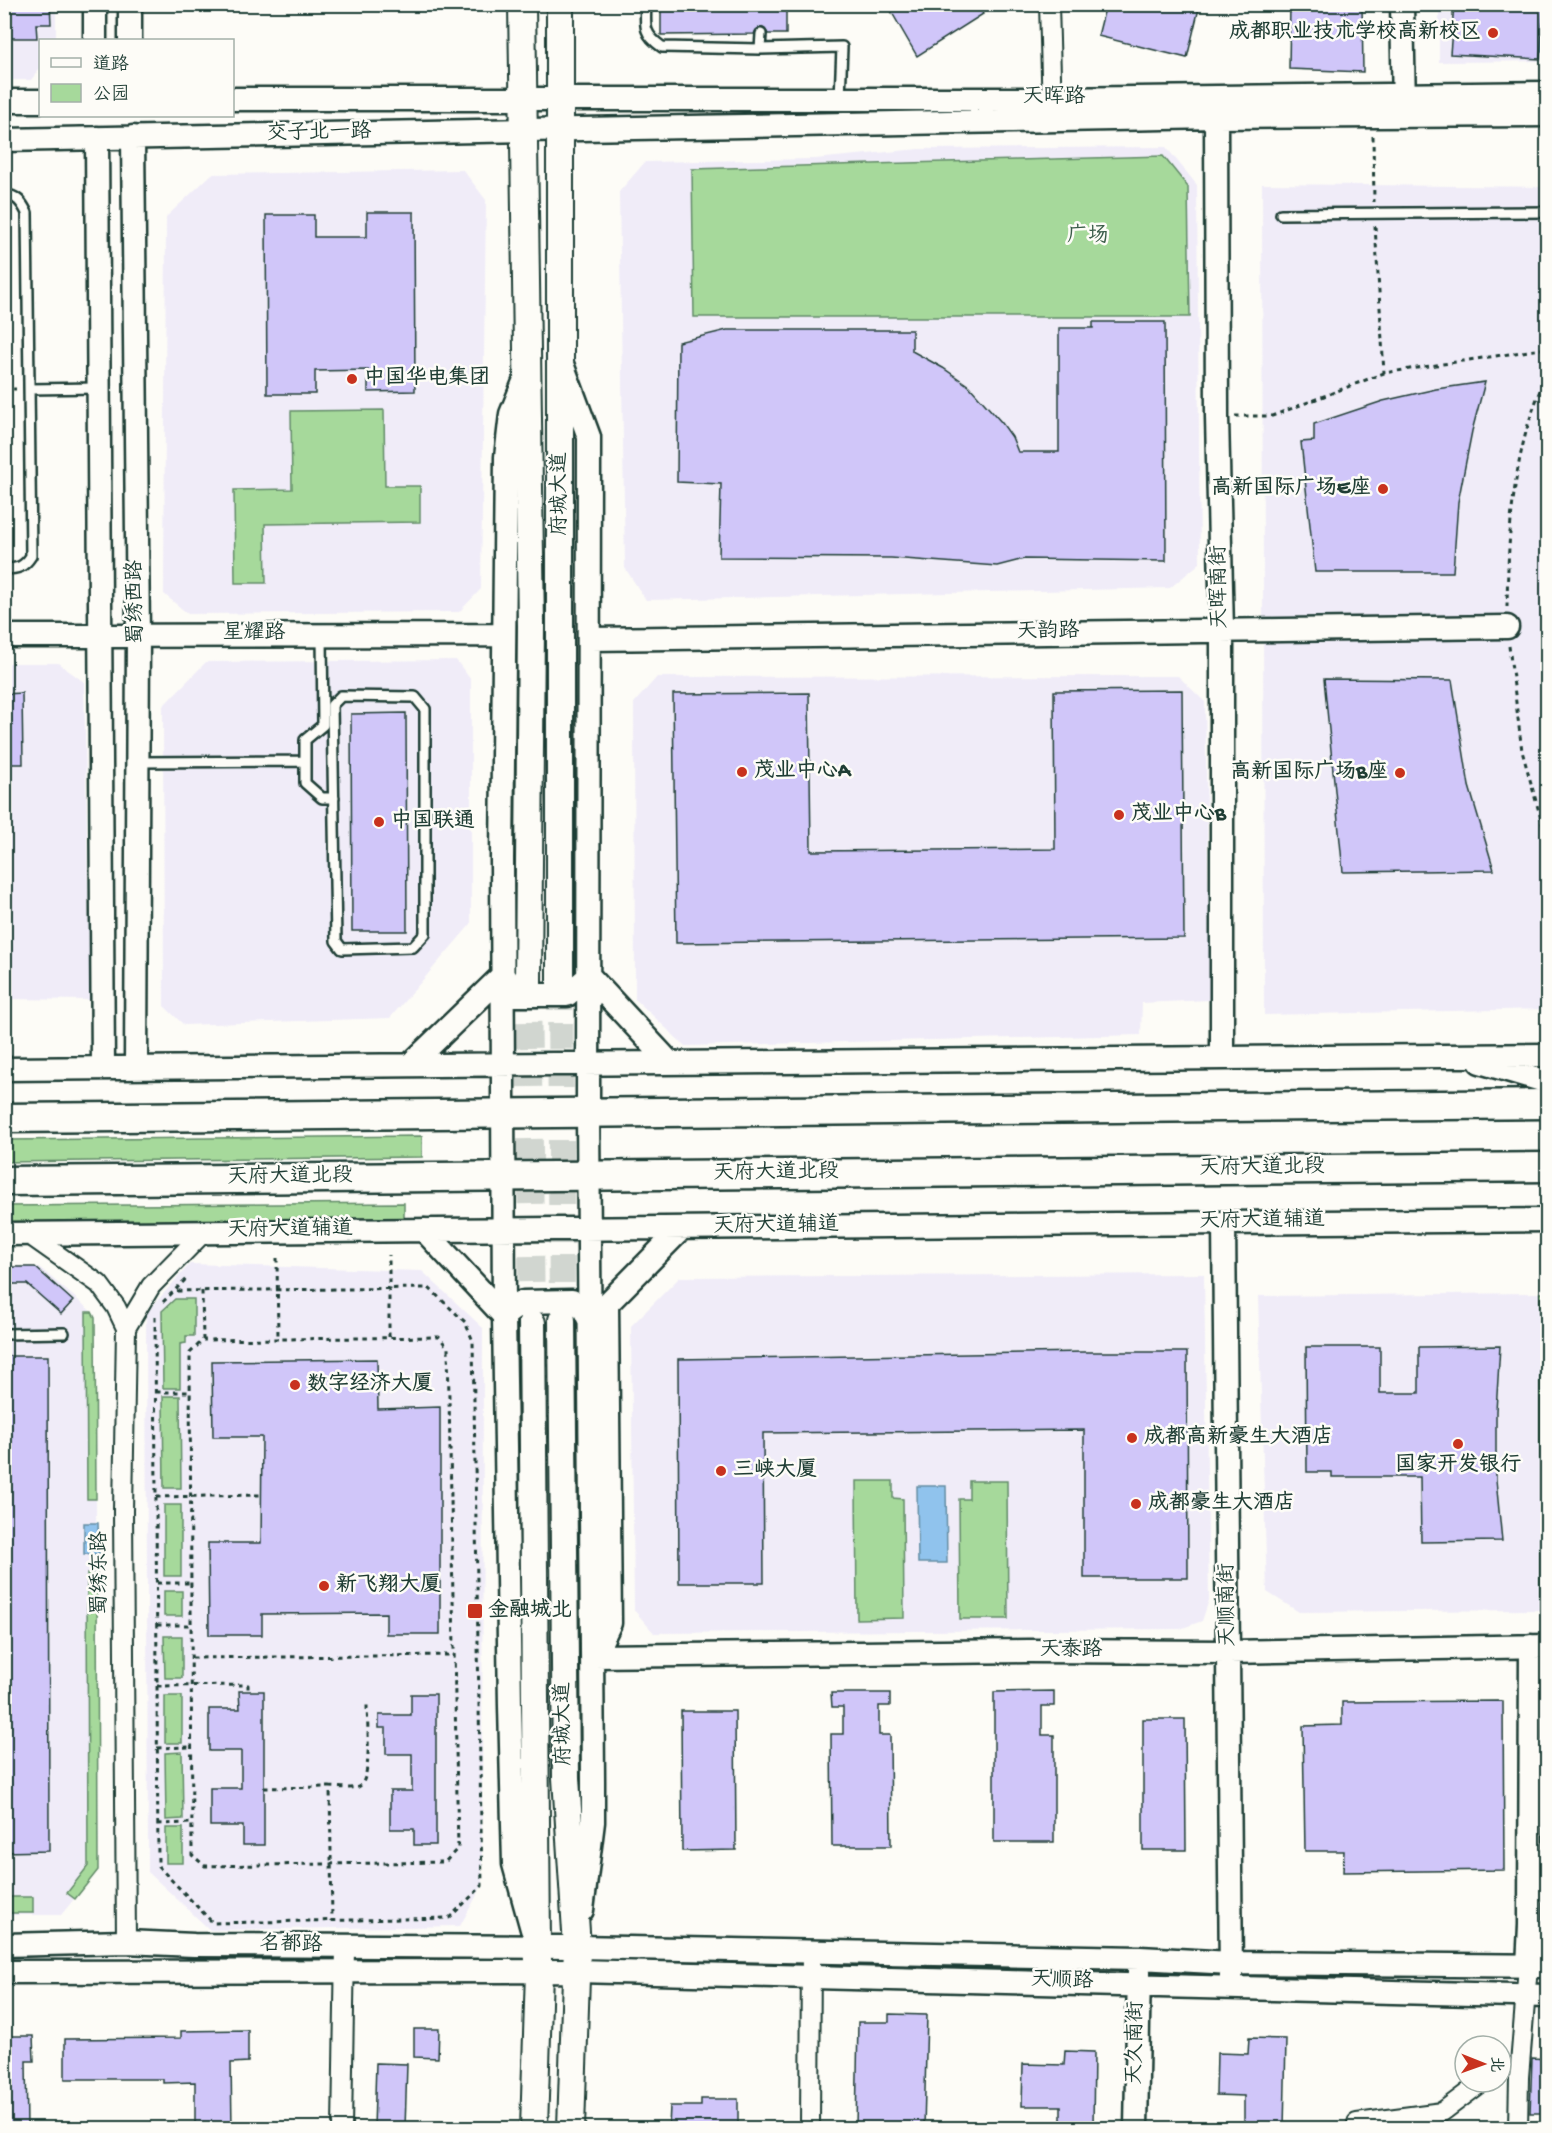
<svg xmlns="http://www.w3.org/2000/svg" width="1552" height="2133" font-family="'Gochi Hand','LXGW WenKai TC',sans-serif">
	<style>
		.built { fill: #f0ecf8 }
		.green { fill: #a6d99b; stroke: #628b68; stroke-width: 1.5 }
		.water { fill: #90c3ed; stroke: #638da3; stroke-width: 1.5 }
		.building { fill: #d0c6f9; stroke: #1f3d34; stroke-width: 1.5 }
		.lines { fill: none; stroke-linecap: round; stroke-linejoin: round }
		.secondary-tunnel { stroke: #d1d6d0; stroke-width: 26; stroke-dasharray: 26 13; stroke-linecap: butt }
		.service-casing { stroke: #1f3d34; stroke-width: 14 }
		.minor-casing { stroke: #1f3d34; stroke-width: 22 }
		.tertiary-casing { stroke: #1f3d34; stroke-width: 27 }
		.secondary-casing { stroke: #1f3d34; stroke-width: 30 }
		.primary-casing { stroke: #1f3d34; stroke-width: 33 }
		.path { stroke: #1f3d34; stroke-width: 3; stroke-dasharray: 4.5 4.5; stroke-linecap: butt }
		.service { stroke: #fdfcf7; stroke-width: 9 }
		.minor { stroke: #fdfcf7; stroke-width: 18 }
		.tertiary { stroke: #fdfcf7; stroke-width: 22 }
		.secondary { stroke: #fdfcf7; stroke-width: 26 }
		.primary { stroke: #fdfcf7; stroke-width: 28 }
		.poi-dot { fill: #c8321e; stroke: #fdfcf7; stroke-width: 2 }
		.labels { text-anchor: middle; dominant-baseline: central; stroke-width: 5; stroke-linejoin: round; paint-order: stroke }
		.poi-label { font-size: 21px; font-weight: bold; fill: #1f3d34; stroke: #fdfcf7; text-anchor: start }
		.street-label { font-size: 21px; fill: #1f3d34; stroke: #fdfcf7 }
		.park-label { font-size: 21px; fill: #3a5c49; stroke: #fdfcf7 }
	</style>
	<rect width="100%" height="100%" fill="#fdfcf7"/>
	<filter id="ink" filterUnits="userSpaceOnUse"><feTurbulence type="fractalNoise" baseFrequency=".0167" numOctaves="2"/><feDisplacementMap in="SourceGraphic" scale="12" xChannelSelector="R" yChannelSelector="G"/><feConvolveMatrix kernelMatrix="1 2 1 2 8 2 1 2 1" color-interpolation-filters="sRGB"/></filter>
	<g filter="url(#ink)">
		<path class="built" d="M4,5H56V40H40V68L31,80H5Z
			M1439,5H1547V61L1439,62Z
			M1166,147L1197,185L1200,563L1170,588L646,600L625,568L619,192L645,162L815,159L919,149Z
			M463,170L486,200L481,589L459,612L188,614L164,594L166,217L212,174Z
			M1262,184L1547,187V1009L1264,1015Z
			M456,660L471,680V924L390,1018L184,1025L164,1006L163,706L206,662Z
			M5,663H58L84,682L90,1000L5,999Z
			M1178,676L1205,702L1210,1000L1142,1003L1141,1035L685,1046L635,999L634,703L657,677Z
			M190,1264L422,1271L483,1328L482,1886L460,1926L210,1930L148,1872L146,1313Z
			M5,1266L39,1267L92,1312L95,1318L98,1870L61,1915H5Z
			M1204,1274L1209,1600L1202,1621L1180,1629L654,1633L634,1610L631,1326L680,1277Z
			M1540,1293V1610L1299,1612L1267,1592L1258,1296Z"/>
		<path class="green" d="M1163,156L1188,187L1190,317H694L692,169Z
			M384,410L385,486H420V522L265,524L266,583H235L234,490L292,489L291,411Z
			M422,1136V1157L5,1162V1140Z
			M404,1203V1227L5,1230L4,1206Z
			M1540,1293H1548V1610H1540Z
			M175,1299H194V1336H186V1343L180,1344V1388H163L162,1311Z
			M86,1312H92L95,1318L96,1499H87Z
			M163,1396H180L181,1488H164Z
			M856,1481H893V1498L903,1499L904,1618L857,1619Z
			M969,1481H1007L1008,1619H960L959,1499H969Z
			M164,1505H181V1576H164Z
			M87,1574H97L98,1870L75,1899L67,1893L88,1866Z
			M164,1591H182V1616H164Z
			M164,1636H182V1678H165Z
			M165,1696H182V1743H165Z
			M182,1752L183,1819L166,1820L165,1753Z
			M166,1828H183V1863H166Z
			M4,1897H33V1913H5Z"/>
		<path class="water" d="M1544,5H1547V51H1541Z
			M917,1486H946L947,1563H918Z
			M84,1523H98L99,1554H84Z"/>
		<path class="building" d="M4,4H50L51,24H36L37,38H4Z
			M661,4H786V34H768L765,29L761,27L756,30L754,34L661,35Z
			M887,4H977L983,14L917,56Z
			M1106,4H1200L1187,58L1098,36Z
			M1290,4H1362L1363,72L1289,69Z
			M1454,4H1544L1540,59L1450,54Z
			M367,212H414L415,391L368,392V370L315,371V394H267L266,215H314V237H367Z
			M1093,322H1165L1166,561L1024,559L997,566L891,558L719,557L721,484L677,482L678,342L727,330H912V351L943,368L969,386L1002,423L1012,437L1018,452H1059V328H1093Z
			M1485,382L1472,431L1458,502L1453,572H1315L1301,442L1314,441V424L1383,401L1436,389Z
			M1324,679L1452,680L1469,786L1494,870L1343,872Z
			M1182,690L1184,938L676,943L673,694L809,693L811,851L1055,849L1054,691Z
			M22,693L23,764H4V694Z
			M406,713L407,931H352L351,714Z
			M4,1267H35L73,1301L61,1314L27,1284H4Z
			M1500,1346L1496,1411V1480L1502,1541L1421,1542L1420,1477H1332V1472H1307L1306,1347H1380V1393H1419V1347Z
			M1084,1352H1187L1188,1578H1084V1430L763,1433L764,1583H679L678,1359Z
			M4,1356H48L49,1851L4,1852Z
			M377,1359L378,1409L440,1407V1634H386V1613L262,1614V1635H209L208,1543H261L262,1437H213L212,1361Z
			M239,1691H264V1845H243V1826H210V1788H241V1751H209V1709H240Z
			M1054,1691V1706H1042V1735H1054V1842H994V1692Z
			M831,1693H890V1706H879V1735H890L891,1846H832L831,1734H843V1707H832Z
			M411,1694H436V1845H414V1829H390V1791H412V1754H386V1728H379V1715H411Z
			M1503,1701L1504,1870L1343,1872L1344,1851H1305L1303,1726L1342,1725V1702Z
			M681,1711H735L736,1850L682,1851Z
			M1143,1719H1185L1186,1850H1143Z
			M889,2014L927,2015L924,2128H856L858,2022H889Z
			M414,2029H439L438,2058L414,2057Z
			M248,2030V2062L231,2063L232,2128H195V2082L163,2083V2079H65V2039L181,2038V2031Z
			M4,2036H33L34,2061H26L27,2128H4Z
			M1249,2038L1286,2039L1284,2128H1244V2096L1216,2095L1217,2053L1248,2054Z
			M1065,2051L1094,2052L1093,2128H1061V2106H1022L1023,2064L1064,2065Z
			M1532,2058L1548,2059V2113H1530Z
			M376,2063L407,2064L405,2128H374Z
			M701,2099H738V2128H669L670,2106H701Z"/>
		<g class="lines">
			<path class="secondary-tunnel" d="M528,983L532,1323
				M560,984L562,1320"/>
			<g class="service-casing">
				<path id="service" d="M646,4C645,26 643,34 662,47L760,49L842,47L840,98
					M760,49L761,34
					M4,195C17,195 22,203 27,213L31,556C24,567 18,569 4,569
					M1281,214L1548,212
					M30,389L98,388
					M322,637L323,725L305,740V783L322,798H334
					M341,696L415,697L425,709V934L413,947L342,949L336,941L332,705Z
					M138,762L305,761
					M4,1334L64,1333"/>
			</g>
			<g class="minor-casing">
				<path id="minor" d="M1049,4L1052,112
					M28,1234L99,1284L116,1307L126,1328
					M126,1942L123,1511L126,1328L151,1286L204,1232
					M342,2128L345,1947
					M810,2128L811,1952
					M1356,2128L1357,2123L1442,2112L1482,2082
					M1518,2128L1519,2077L1528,1966"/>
			</g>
			<g class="tertiary-casing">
				<path id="tertiary" d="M95,4V40
					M130,4V40
					M1402,4L1404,108
					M232,99H1052L1548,93
					M4,101H40
					M1216,117L1217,417L1222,631V1057
					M133,137L138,635L136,1067
					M97,138L103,1068
					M4,140L1216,117L1548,115
					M562,364L589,437L588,1113L593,1781V1822L582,1910
					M526,377L511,414L506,457L502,859L504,1316L510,1706L514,1864L532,1929
					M4,636L503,635
					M590,639L1507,627
					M1480,1062L1548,1082
					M410,1065L503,975L516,995H567L589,976L669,1062
					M4,1069L1548,1055
					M1224,1223L1231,1977
					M682,1228L607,1304L610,1623L594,1656L1029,1651L1229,1652L1548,1646
					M424,1230L504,1316L523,1302L572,1301L584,1309L591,1324
					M4,1234L1548,1220
					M4,1945L126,1942L194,1945L577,1947L1140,1958L1231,1963L1548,1966
					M1528,1966L1530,1925L1531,1646
					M4,1972L577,1971L1548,1996
					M1136,2128L1139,1971"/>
			</g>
			<g class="secondary-casing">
				<path id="secondary" d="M522,4L531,626L528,983
					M560,984V4
					M562,1320L566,1778L577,1947L571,2128
					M532,1323L537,1947L539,1972L534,2128"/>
			</g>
			<g class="primary-casing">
				<path id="primary" d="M4,1118L1548,1104
					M4,1181L1548,1167"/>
			</g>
			<path class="path" d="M1373,136L1374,202
				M1375,226L1384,373
				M4,389H16
				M1235,416H1272L1384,373L1548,348
				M1507,607C1508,546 1511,484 1528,425C1534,406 1541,387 1548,369
				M1509,646L1522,751L1548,844
				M277,1258L278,1339
				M202,1291L203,1340L190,1353L192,1855L205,1866L445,1862L458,1848L448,1348L439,1337L203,1340
				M163,1302L188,1277
				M155,1317L158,1866L213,1923L449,1918L482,1886L473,1341L465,1322L429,1288L174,1291
				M389,1337V1255
				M156,1392H190
				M156,1497L261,1495
				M157,1583H191
				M157,1625H191
				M192,1658L454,1655
				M157,1686L248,1685V1691
				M157,1748L192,1747
				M330,1787C338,1787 351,1789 358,1787C373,1782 367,1720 367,1705
				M264,1788L330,1787L332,1921
				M158,1824L192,1823"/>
			<use href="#service" class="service"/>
			<use href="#minor" class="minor"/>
			<use href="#tertiary" class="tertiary"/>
			<use href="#secondary" class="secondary"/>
			<use href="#primary" class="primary"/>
		</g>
	</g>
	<g class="poi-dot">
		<circle cx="1493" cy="33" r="6"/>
		<circle cx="352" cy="379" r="6"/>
		<circle cx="1383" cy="489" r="6"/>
		<circle cx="742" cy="772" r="6"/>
		<circle cx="1400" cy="773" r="6"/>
		<circle cx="1119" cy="815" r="6"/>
		<circle cx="379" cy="822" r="6"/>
		<circle cx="295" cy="1385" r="6"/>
		<circle cx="1132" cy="1438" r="6"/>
		<circle cx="1458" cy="1444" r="6"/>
		<circle cx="721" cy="1471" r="6"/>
		<circle cx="1136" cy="1504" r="6"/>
		<circle cx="324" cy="1586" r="6"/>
		<rect x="467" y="1603" width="16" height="16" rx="3"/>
	</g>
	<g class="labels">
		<g class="poi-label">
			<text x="1481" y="33" text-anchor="end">成都职业技术学校高新校区</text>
			<text x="364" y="379">中国华电集团</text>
			<text x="1371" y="489" text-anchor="end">高新国际广场E座</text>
			<text x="754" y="772">茂业中心A</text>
			<text x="1388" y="773" text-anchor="end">高新国际广场B座</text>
			<text x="1131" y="815">茂业中心B</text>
			<text x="391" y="822">中国联通</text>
			<text x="307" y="1385">数字经济大厦</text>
			<text x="1144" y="1438">成都高新豪生大酒店</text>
			<text x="1458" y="1466" text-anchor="middle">国家开发银行</text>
			<text x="733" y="1471">三峡大厦</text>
			<text x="1148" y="1504">成都豪生大酒店</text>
			<text x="336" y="1586">新飞翔大厦</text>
			<text x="488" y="1611">金融城北</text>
		</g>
		<g class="street-label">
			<text x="1054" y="98">天晖路</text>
			<text transform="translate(319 134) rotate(-1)">交子北一路</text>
			<text transform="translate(561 494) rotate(-90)">府城大道</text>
			<text transform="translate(1221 587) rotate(-91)">天晖南街</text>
			<text transform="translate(137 602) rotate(-91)">蜀绣西路</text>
			<text transform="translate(1048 633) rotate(-1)">天韵路</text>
			<text x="254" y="634">星耀路</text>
			<text transform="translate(1262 1169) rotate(-1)">天府大道北段</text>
			<text transform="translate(776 1174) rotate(-1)">天府大道北段</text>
			<text transform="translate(290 1178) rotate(-1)">天府大道北段</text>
			<text transform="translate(1262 1222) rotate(-1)">天府大道辅道</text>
			<text transform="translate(776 1227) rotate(-1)">天府大道辅道</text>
			<text transform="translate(290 1231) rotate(-1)">天府大道辅道</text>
			<text transform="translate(101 1573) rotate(-90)">蜀绣东路</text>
			<text transform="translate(1229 1605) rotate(-91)">天顺南街</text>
			<text x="1071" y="1651">天泰路</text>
			<text transform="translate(565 1724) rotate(-91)">府城大道</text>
			<text transform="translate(291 1946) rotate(1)">名都路</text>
			<text transform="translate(1062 1982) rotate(2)">天顺路</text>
			<text transform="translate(1137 2043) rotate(-89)">天久南街</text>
		</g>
		<g class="park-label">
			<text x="1088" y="237">广场</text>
		</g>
	</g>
	<rect width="1552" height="2133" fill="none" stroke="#fdfcf7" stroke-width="24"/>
	<rect x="12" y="12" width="1528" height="2109" fill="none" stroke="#1f3d34" stroke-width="2" filter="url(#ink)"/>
	<rect x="39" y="39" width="195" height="78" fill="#fdfcf7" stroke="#a4b0a9" stroke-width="1.5"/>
	<rect x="51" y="58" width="30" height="9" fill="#fdfcf7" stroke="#a4b0a9" stroke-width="1.5"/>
	<text x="93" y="69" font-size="18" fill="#1f3d34">道路</text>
	<rect x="51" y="84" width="30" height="18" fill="#a6d99b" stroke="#a4b0a9" stroke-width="1.5"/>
	<text x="93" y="99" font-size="18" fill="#1f3d34">公园</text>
	<g transform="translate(1483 2064) rotate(91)"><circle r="28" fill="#fdfcf7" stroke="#a4b0a9" stroke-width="1.5"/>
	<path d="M0-4.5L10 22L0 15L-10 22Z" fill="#c8321e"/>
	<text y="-9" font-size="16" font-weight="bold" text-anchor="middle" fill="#1f3d34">北</text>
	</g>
</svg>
